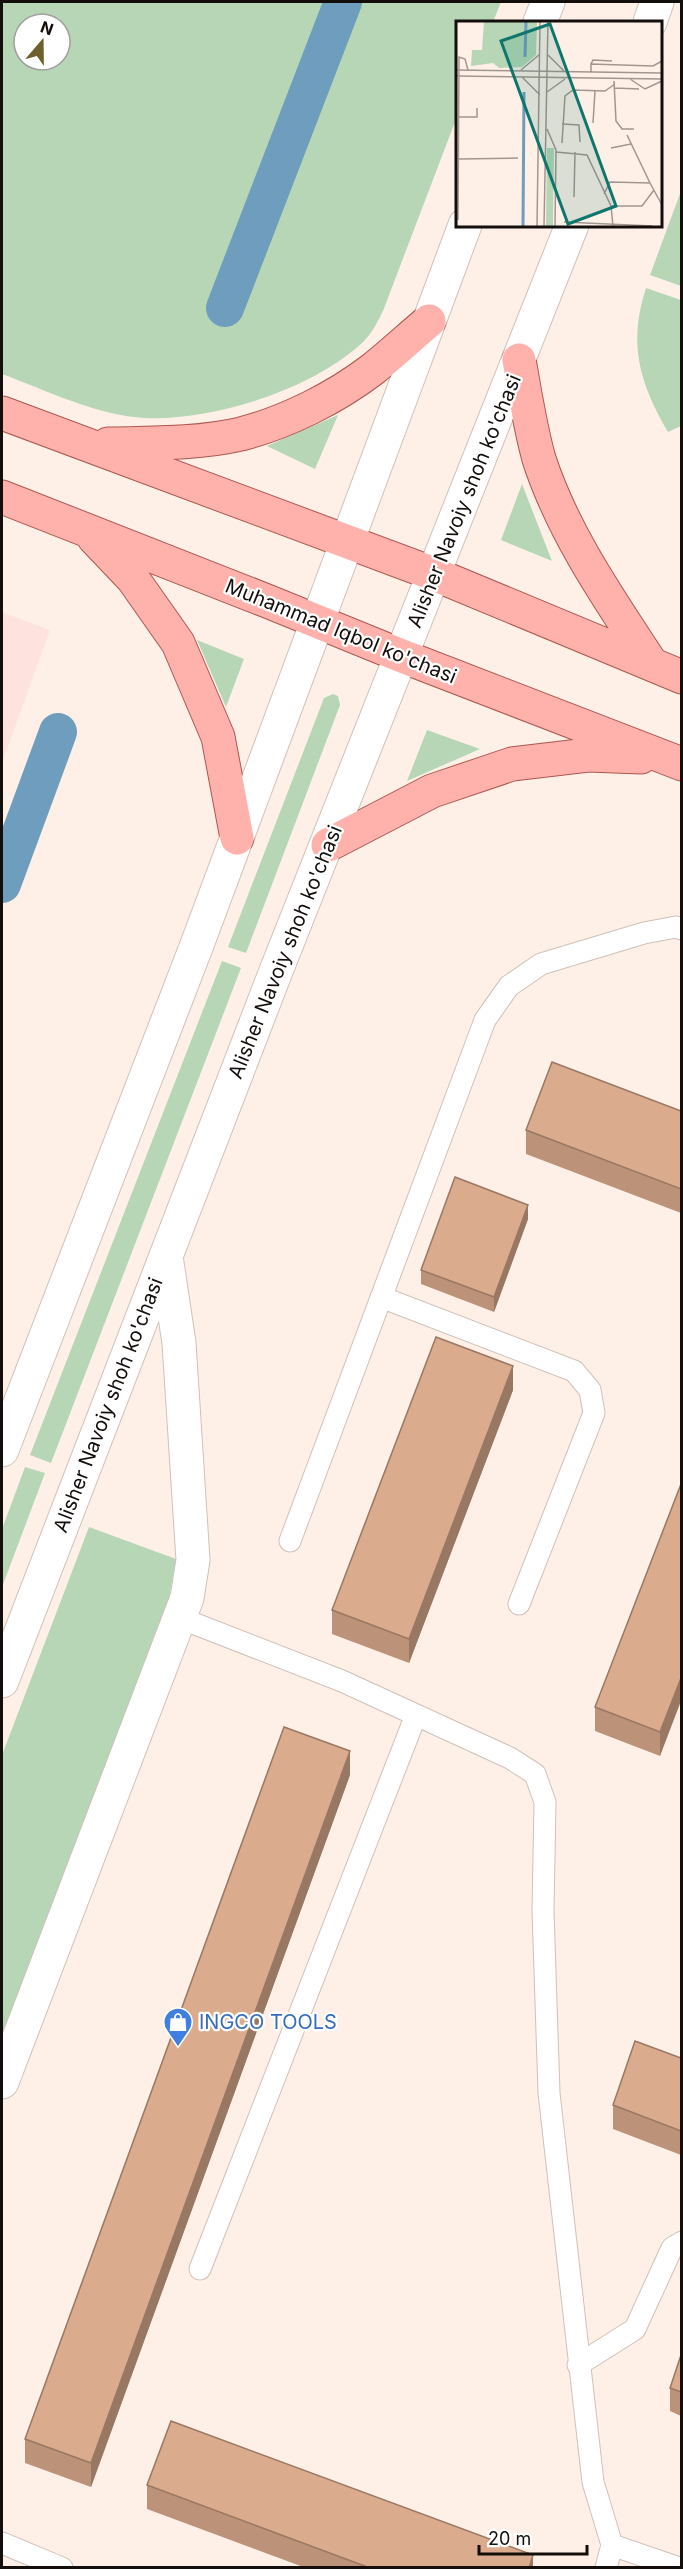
<svg xmlns="http://www.w3.org/2000/svg" width="683" height="2569" font-family="Inter,sans-serif">
	<style>
		.education { fill: #fde2de }
		.green { fill: #b6d6b6; fill-rule: evenodd }
		.lines { fill: none; stroke-linecap: round; stroke-linejoin: round }
		.canal { stroke: #6e9dbe; stroke-width: 38 }
		.lane-casing { stroke: #cfc1b8; stroke-width: 23 }
		.street-casing { stroke: #cfc1b8; stroke-width: 35 }
		.secondary-casing { stroke: #cfc1b8; stroke-width: 35 }
		.primary-casing { stroke: #ac574f; stroke-width: 35 }
		.lane { stroke: #fff; stroke-width: 21 }
		.street { stroke: #fff; stroke-width: 33 }
		.secondary { stroke: #fff; stroke-width: 33 }
		.primary { stroke: #ffb2ab; stroke-width: 33 }
		.wall { fill: #bc9379 }
		.shaded-wall { fill: #997863 }
		.building { fill: #dbab8d; stroke: #997863; stroke-width: 1.5 }
		.labels { text-anchor: middle; dominant-baseline: central; stroke-width: 4.5; stroke-linejoin: round; paint-order: stroke }
		.street-label { font-size: 20px; fill: #130e0b; stroke: #fff }
		.shop-label { font-size: 20px; fill: #366cbe; stroke: #fff; text-anchor: start }
		.inset-river { fill: none; stroke: #6e9dbe; stroke-width: 3 }
		.inset-road { fill: none; stroke: #a1968f; stroke-width: 1.5 }
		.view { fill: #0f766e; fill-opacity: 0.15; stroke: #0f766e; stroke-width: 3 }
		.inset-edge { fill: none; stroke: #130e0b; stroke-width: 3 }
	</style>
	<rect width="100%" height="100%" fill="#fff0e7"/>
	<path class="education" d="M2,612L50,630L2,763Z"/>
	<path class="green" d="M2,2H501L493,22H458V114L383,311C377,323 371,335 361,344C310,390 213,421 145,418C99,416 45,390 2,374ZM24,24H60V60H24Z
		M681,191V286L650,275Z
		M646,288L681,300V426L668,432C639,382 628,344 646,288Z
		M338,415L315,469L267,446Z
		M522,484L552,561L501,540Z
		M197,640L244,659L226,707Z
		M333,694L338,696L340,705L246,953L228,947L324,698Z
		M427,730L480,749L407,781Z
		M222,961L241,968L51,1463L30,1455Z
		M25,1467L45,1473L2,1587V1529Z
		M89,1527L176,1559L163,1631L2,2041V1755Z"/>
	<g class="lines">
		<path class="canal" d="M225,308L343,2
			M2,884L58,732"/>
		<g class="lane-casing">
			<path id="lane" d="M381,1297L574,1371L590,1390L594,1413L519,1604
				M290,1541L485,1020L509,986L541,964L644,933L676,927L682,929
				M180,1618L342,1681L510,1758L535,1774L545,1802L543,1911L549,2093L593,2482L612,2545L606,2568
				M200,2269L416,1715
				M578,2365L635,2329L672,2248L682,2242
				M2,2543L62,2568
				M612,2545L679,2568"/>
		</g>
		<g class="street-casing">
			<path id="street" d="M2,2082L187,1598L193,1560L179,1343L166,1256"/>
		</g>
		<g class="secondary-casing">
			<path id="secondary" d="M540,22L548,2
				M650,22L657,2
				M2,1450L198,942L465,225
				M2,1681L276,971L572,225"/>
		</g>
		<g class="primary-casing">
			<path id="primary" d="M519,360C525,393 530,427 539,459C563,533 609,599 651,663
				M2,413L434,574L682,677
				M108,444C151,443 198,444 241,434C287,422 335,398 373,369C392,354 410,337 429,321
				M2,497L267,601L402,656L682,764
				M94,538L133,579L178,643L218,737L237,838
				M328,845L432,791L512,764L588,755L641,757"/>
		</g>
		<use href="#lane" class="lane"/>
		<use href="#street" class="street"/>
		<use href="#secondary" class="secondary"/>
		<use href="#primary" class="primary"/>
	</g>
	<path class="wall" d="M681,1111V1213L526,1154V1130Z
		M528,1219L494,1312L421,1284V1270Z
		M513,1390L409,1663L332,1634V1610Z
		M681,1484L660,1756L595,1731V1707Z
		M350,1775L91,2487L25,2463V2439Z
		M681,2058V2155L613,2129V2105Z
		M681,2355V2416L670,2411V2388Z
		M147,2485L533,2568H306L147,2509Z"/>
	<path class="shaded-wall" d="M528,1205V1219L494,1312V1297Z
		M513,1366V1390L409,1663V1639Z
		M681,1678V1701L660,1756V1732Z
		M350,1751V1775L91,2487V2463Z
		M533,2555V2568H529Z"/>
	<path class="building" d="M552,1062L681,1111V1189L526,1130Z
		M455,1177L528,1205L494,1297L421,1270Z
		M436,1337L513,1366L409,1639L332,1610Z
		M681,1484V1678L660,1732L595,1707Z
		M284,1727L350,1751L91,2463L25,2439Z
		M635,2041L681,2058V2131L613,2105Z
		M681,2355V2392L670,2388Z
		M171,2421L533,2555L529,2568H370L147,2485Z"/>
	<defs>
		<g id="shop-pin" transform="scale(1.5)"><path d="M0 17L-7.5 6A9.5 9.5 0 1 1 7.5 6Z" fill="#3f7fe0" stroke="#fff"/><path d="M-5-2.5h2.3a2.7 3.5 0 0 1 5.4 0H5L5.5 6h-11ZM-1.5-2.5h3a1.5 2.3 0 0 0-3 0Z" fill="#fff"/></g>
	</defs>
	<g fill-rule="evenodd">
		<use href="#shop-pin" x="178" y="2022"/>
	</g>
	<g class="labels">
		<g class="street-label">
			<text transform="translate(464 501) rotate(-68)">Alisher Navoiy shoh ko'chasi</text>
			<text transform="translate(341 631) rotate(22)">Muhammad Iqbol ko'chasi</text>
			<text transform="translate(285 952) rotate(-68)">Alisher Navoiy shoh ko'chasi</text>
			<text transform="translate(108 1405) rotate(-69)">Alisher Navoiy shoh ko'chasi</text>
		</g>
		<g class="shop-label">
			<text x="199" y="2022">INGCO TOOLS</text>
		</g>
	</g>
	<g transform="translate(456 21)">
		<rect width="206" height="206" fill="#fff0e7"/>
		<path d="M28,0H81L80,34L66,46L43,47L37,42L15,45L16,29H26ZM91,127H98L97,205H90Z" fill="#b6d6b6"/>
		<path class="inset-river" d="M69,36L70,0M67,205L68,71"/>
		<path class="inset-road" d="M92,34L108,50M135,43L137,39L156,40M0,49L206,52M65,49L84,33M135,51V43L197,45L206,40M0,55L206,58M66,56L84,74M174,58L189,68L206,60M158,60L160,100L166,108H178M159,67L183,68M91,71L109,58M3,96H21V87M137,102L139,70M106,103L123,104L124,121M91,108L100,129L99,205M106,122L109,75L117,69L149,70L159,63M155,127L175,123M100,131L131,134L155,185L157,205M3,138L62,137M194,162L206,184M148,173L154,161L194,162L171,114M118,176L119,131M155,185H186L198,169M2,199L3,36L9,38L12,49M108,201L196,205M81,205L84,0M88,205L92,0"/>
		<path class="view" d="M94,3L160,185L112,203L45,20Z"/>
		<rect width="206" height="206" class="inset-edge"/>
	</g>
	<rect width="683" height="2569" fill="none" stroke="#130e0b" stroke-width="6"/>
	<g transform="translate(42 42) rotate(20)"><circle r="28" fill="#ffffff" stroke="#a19f9d" stroke-width="1.5"/>
	<path d="M0-4.5L10 22L0 15L-10 22Z" fill="#6e5f2c"/>
	<text y="-9" font-size="16" font-weight="bold" text-anchor="middle" fill="#130e0b">N</text>
	</g>
	<path d="M479 2545v9h108v-9" fill="none" stroke="#130e0b" stroke-width="3"/>
	<text x="488" y="2545" font-size="18" fill="#130e0b" stroke="#ffffff" stroke-width="4.5" paint-order="stroke">20 m</text>
</svg>
